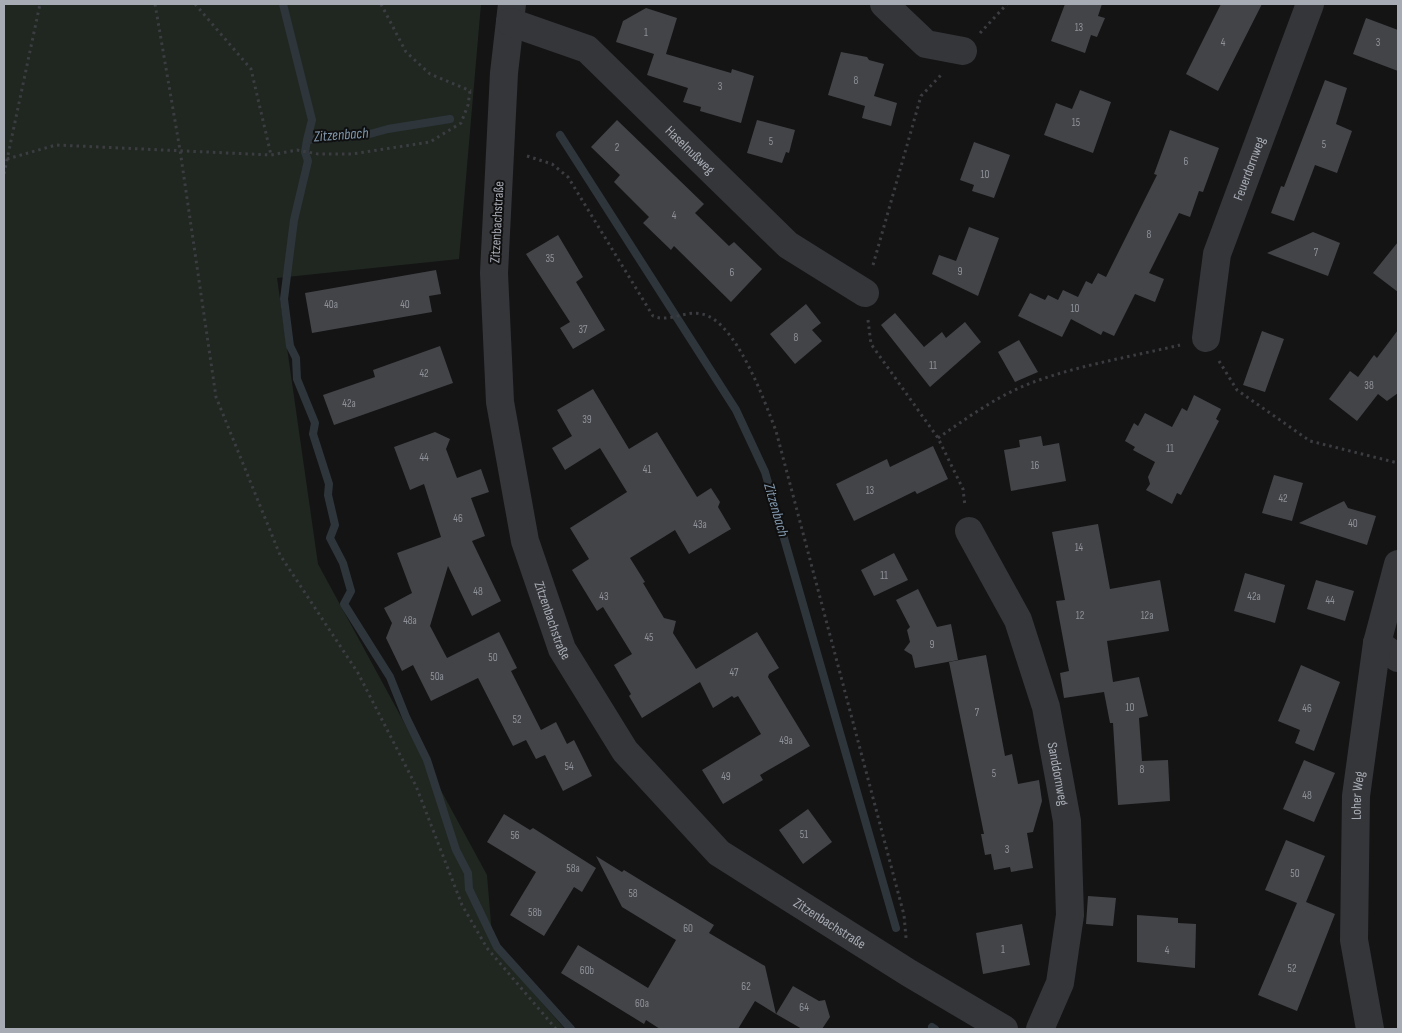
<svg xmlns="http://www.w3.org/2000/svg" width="1402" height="1033" font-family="'Sofia Sans Condensed',sans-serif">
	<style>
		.green { fill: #202721 }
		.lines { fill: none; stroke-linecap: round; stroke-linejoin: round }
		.stream { stroke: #2e363c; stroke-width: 8 }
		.building { fill: #434448 }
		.path { stroke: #3b3d41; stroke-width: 3; stroke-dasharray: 2.5 4; stroke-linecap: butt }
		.minor { stroke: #35363a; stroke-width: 28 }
		.labels { text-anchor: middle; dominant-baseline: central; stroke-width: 4; stroke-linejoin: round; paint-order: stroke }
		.number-label { font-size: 11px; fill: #8e9199 }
		.street-label { font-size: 14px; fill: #a7abb4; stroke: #0f0f10 }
		.water-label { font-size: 15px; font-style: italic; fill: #8197ac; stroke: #0f0f10 }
	</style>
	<rect width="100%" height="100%" fill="#141415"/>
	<path class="green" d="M4,4H481L459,259L277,278L318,564L487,875L493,947L565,1029H4Z"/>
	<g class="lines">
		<path class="stream" d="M283,4L312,120L307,140L366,135L388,129L450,119
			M560,135L736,410L765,472L896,928
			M307,140L305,152L308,161L294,220L284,299L290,346L296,358L297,379L315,423L313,434L329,484L328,495L335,525L330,538L343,563L351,591L344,604L390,677L406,717L427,760L456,850L468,873L469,889L497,947L571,1029
			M932,1027L935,1029"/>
	</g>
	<path class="building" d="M1065,4H1102L1098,16L1105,18L1097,37L1091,35L1085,53L1051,41Z
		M1221,4H1262L1218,91L1186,74Z
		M646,8L677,18L666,54L731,73L732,69L754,76L741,123L700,111L701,107L683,102L688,88L647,75L654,54L616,42L623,21Z
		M1366,18L1398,30V71L1353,54Z
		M841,52L867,57L869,60L884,64L874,96L897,103L891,126L862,118L865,106L828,95Z
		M1325,80L1347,88L1336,124L1352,131L1337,173L1315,165L1294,221L1271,213L1281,186L1284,187Z
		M1080,90L1111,102L1093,153L1044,135L1056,103L1072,109Z
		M617,120L704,204L695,213L729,246L734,242L762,269L731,302L674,246L671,250L643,223L649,217L614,182L620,175L591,147Z
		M757,120L795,130L789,153L786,152L782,163L747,153Z
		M1170,130L1219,148L1203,192L1199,191L1190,217L1179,213L1149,273L1164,279L1155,302L1135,294L1114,336L1103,331L1101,335L1071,319L1062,337L1018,316L1030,293L1045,300L1048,295L1058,300L1063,290L1078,297L1086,281L1092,284L1098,273L1106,277L1157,175L1154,174Z
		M974,142L1010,155L994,198L972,191L974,185L960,180Z
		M969,227L999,238L978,296L932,274L939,255L956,261Z
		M1313,232L1340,243L1328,276L1267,253Z
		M558,235L583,277L576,282L605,330L573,349L560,328L570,322L526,254Z
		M1398,242V292L1373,273Z
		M436,270L441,294L429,296L432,312L312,333L305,293Z
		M806,304L821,323L812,330L822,341L795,364L770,334Z
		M895,313L924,347L942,332L946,338L965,322L981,342L930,387L881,325Z
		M1398,330V393L1387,401L1378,394L1357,421L1329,399L1350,371L1358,377L1374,355L1377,358Z
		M1262,331L1284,339L1265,392L1243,385Z
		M1019,340L1038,372L1015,382L998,352Z
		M440,346L453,383L334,425L323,395L375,377L373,370Z
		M593,389L629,449L657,432L697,497L711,488L720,502L718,507L731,529L689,554L675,530L630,558L645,582L643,583L664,618L676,621L673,633L696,669L757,632L779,668L769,674L768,677L810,746L760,775L763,780L723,804L702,770L761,734L738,696L734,698L732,696L713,708L700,682L642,718L629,696L631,694L614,665L632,654L603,607L597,611L572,570L589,559L570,528L627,492L600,448L565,470L552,448L572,436L557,410Z
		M1194,395L1221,409L1216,419L1219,421L1181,495L1177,493L1172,504L1146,490L1150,484L1148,477L1155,462L1133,450L1135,447L1125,441L1134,423L1138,426L1145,413L1172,427L1182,408L1187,411Z
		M435,432L450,439L446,449L457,478L481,469L489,492L471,498L485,536L472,541L501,601L472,616L448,566L430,626L447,658L499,632L517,668L511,671L541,730L556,722L567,744L574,740L592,776L563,791L545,755L536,759L526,740L513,746L478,678L431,701L413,665L402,671L386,638L392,623L384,608L412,593L397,553L441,537L424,484L410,490L394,447Z
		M1041,436L1043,446L1059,443L1066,481L1011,491L1004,450L1020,447L1019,440Z
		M933,446L948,479L917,494L915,491L854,521L836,484L887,459L890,467Z
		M1274,475L1303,483L1292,521L1262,513Z
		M1344,501L1348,508L1376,516L1367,545L1299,523Z
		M1098,524L1110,589L1160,580L1169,631L1107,641L1113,682L1139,677L1148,716L1139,718L1142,761L1168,760L1170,801L1118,805L1113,723H1110L1104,692L1064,698L1060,673L1069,671L1056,601L1065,600L1052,532Z
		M894,553L908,580L874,596L861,570Z
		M1245,573L1285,585L1275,623L1234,611Z
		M1316,580L1354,591L1345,621L1307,609Z
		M918,589L937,627L951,624L958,660L915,668L912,655L904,650L910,642L907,630L910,627L896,600Z
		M986,655L1005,756L1012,754L1018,784L1039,780L1042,801L1033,832L1027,833L1033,868L1011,872L1010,867L994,870L991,854L985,855L981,834H984L949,662Z
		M1301,665L1340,682L1314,751L1295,743L1300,730L1278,721Z
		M1304,760L1335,773L1314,822L1283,809Z
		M808,809L832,842L803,864L779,830Z
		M504,814L530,830L533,828L596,868L582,892L574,887L544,936L510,915L536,872L487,842Z
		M1286,840L1325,856L1306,902L1335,914L1297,1011L1258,995L1297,903L1265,890Z
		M596,856L622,872L624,870L714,925L709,933L765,966L776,1014L755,1001L738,1029H660L646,1020L644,1024L561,973L578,945L648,988L676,940L622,907Z
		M1088,896L1116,898L1113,926L1086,924Z
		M1137,915L1178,918V923L1196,924L1195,968L1137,962Z
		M1022,924L1030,965L983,974L976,933Z
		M793,986L819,1001L825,1000L830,1017L822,1029H802L776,1014Z"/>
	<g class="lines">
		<path class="path" d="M155,4L180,150L216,397L280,555L358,673L416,786L462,905L487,948L556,1029
			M195,4L251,69L271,155
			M381,4L406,52L430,74L471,91
			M980,33L1007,4
			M527,156L552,164L568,177L653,316C669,323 685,310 702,314C736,321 764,400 776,431L904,915L906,938
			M7,159L56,145L271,155L297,150L318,154H352L430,142L461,123L468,105L470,91
			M4,174L40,4
			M873,265L921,96L942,74
			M868,320L871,344L938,438L963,489L965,506
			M1219,361L1237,390L1310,441L1398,463
			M938,438C967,418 997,396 1031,383C1079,365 1130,357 1180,345"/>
		<g class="minor">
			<path id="s1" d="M512,4L504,73L494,273L500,402L525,541L562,649L625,751L719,853L909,973L1004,1029"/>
			<path d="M884,4L926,44L963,51"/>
			<path id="s2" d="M510,22L587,49L788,245L865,293"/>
			<path id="s3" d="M1206,338L1217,254L1310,4"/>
			<path id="s4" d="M969,531L1018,620L1046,707L1067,821L1070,915L1060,983L1040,1029"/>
			<path d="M1377,643L1398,658"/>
			<path id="s5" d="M1370,1029L1354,940L1356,796L1377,643L1398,564"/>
		</g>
	</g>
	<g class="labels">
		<g class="number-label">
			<text x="1079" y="27">13</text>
			<text x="646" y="32">1</text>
			<text x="1223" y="42">4</text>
			<text x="1378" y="42">3</text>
			<text x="856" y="80">8</text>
			<text x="720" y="86">3</text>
			<text x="1076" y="122">15</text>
			<text x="771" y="141">5</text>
			<text x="1324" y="144">5</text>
			<text x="617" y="147">2</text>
			<text x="1186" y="161">6</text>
			<text x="985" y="174">10</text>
			<text x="674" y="215">4</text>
			<text x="1149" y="234">8</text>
			<text x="1316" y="252">7</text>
			<text x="550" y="258">35</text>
			<text x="960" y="271">9</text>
			<text x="732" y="272">6</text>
			<text x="331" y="304">40a</text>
			<text x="405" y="304">40</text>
			<text x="1075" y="308">10</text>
			<text x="583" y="329">37</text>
			<text x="796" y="337">8</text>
			<text x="933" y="365">11</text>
			<text x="424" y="373">42</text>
			<text x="1369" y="385">38</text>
			<text x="349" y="403">42a</text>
			<text x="587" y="419">39</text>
			<text x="1170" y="448">11</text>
			<text x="424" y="457">44</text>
			<text x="1035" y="465">16</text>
			<text x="647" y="469">41</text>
			<text x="870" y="490">13</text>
			<text x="1283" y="498">42</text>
			<text x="458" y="518">46</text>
			<text x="1353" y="523">40</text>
			<text x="700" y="524">43a</text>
			<text x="1079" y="547">14</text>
			<text x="884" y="575">11</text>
			<text x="478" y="591">48</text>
			<text x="604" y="596">43</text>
			<text x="1254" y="596">42a</text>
			<text x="1330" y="600">44</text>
			<text x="1080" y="615">12</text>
			<text x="1147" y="615">12a</text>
			<text x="410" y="620">48a</text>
			<text x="649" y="637">45</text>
			<text x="932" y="644">9</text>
			<text x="493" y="657">50</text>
			<text x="734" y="672">47</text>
			<text x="437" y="676">50a</text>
			<text x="1130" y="707">10</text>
			<text x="1307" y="708">46</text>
			<text x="977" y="712">7</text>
			<text x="517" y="719">52</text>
			<text x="786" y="740">49a</text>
			<text x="569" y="766">54</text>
			<text x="1142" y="769">8</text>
			<text x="994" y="773">5</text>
			<text x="726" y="776">49</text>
			<text x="1307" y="795">48</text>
			<text x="804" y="834">51</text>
			<text x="515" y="835">56</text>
			<text x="1007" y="849">3</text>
			<text x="573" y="868">58a</text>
			<text x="1295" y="873">50</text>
			<text x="633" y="893">58</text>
			<text x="535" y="912">58b</text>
			<text x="688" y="928">60</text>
			<text x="1003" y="949">1</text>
			<text x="1167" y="950">4</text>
			<text x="1292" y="968">52</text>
			<text x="587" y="970">60b</text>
			<text x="746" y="986">62</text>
			<text x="642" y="1003">60a</text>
			<text x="804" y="1007">64</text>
		</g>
		<g class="street-label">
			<text stroke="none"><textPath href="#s2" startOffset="226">Haselnußweg</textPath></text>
			<text stroke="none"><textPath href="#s3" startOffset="176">Feuerdornweg</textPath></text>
			<text transform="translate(497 222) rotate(-87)">Zitzenbachstraße</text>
			<text stroke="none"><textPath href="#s1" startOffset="624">Zitzenbachstraße</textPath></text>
			<text stroke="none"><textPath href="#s4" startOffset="261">Sanddornweg</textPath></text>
			<text stroke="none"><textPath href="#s5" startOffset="235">Loher Weg</textPath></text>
			<text stroke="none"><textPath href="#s1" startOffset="1044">Zitzenbachstraße</textPath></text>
		</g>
		<g class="water-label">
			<text transform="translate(341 135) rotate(-4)">Zitzenbach</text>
			<text transform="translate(776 510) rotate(74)">Zitzenbach</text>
		</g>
	</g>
	<rect width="1402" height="1033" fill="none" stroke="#a7abb4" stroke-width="10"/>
</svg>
